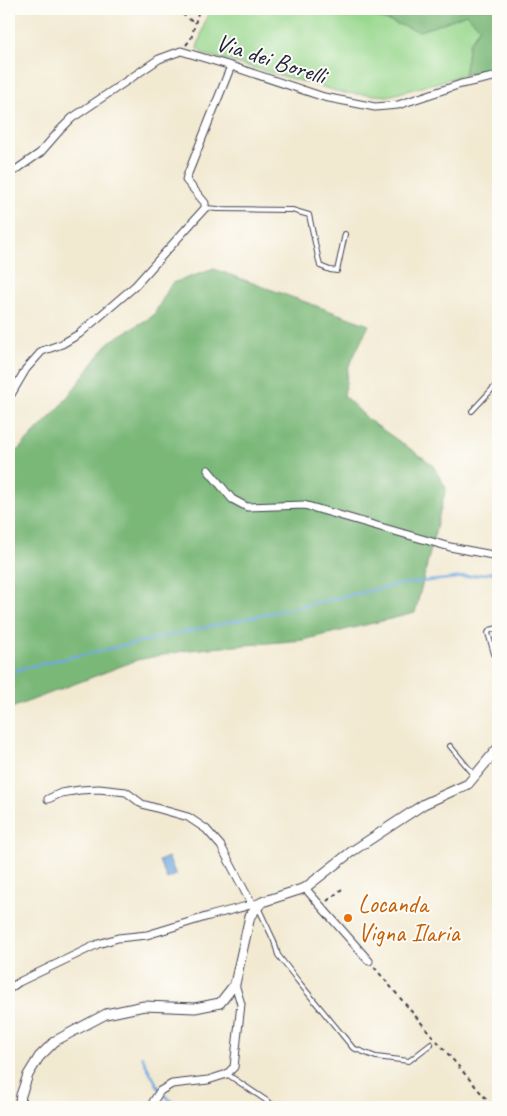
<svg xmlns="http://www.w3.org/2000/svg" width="507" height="1116" font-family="Caveat,sans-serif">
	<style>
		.green { fill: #98d78d; stroke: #5d7c64 }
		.forest { fill: #7ab878; stroke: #4e6d5a }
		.water { fill: #6ea9df; stroke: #48668d }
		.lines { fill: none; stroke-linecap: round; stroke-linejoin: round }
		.stream { stroke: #6ea9df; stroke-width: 2.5 }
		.service-casing { stroke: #414052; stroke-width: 6 }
		.minor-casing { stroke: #414052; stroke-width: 9 }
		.tertiary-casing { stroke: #414052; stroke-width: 11 }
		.path { stroke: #414052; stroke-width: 2; stroke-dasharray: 4 4; stroke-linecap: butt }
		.service { stroke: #fff; stroke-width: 4 }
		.minor { stroke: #fff; stroke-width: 7 }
		.tertiary { stroke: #fff; stroke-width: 9 }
		.food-dot { fill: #e8710a; stroke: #fdfcf7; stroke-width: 2 }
		.labels { text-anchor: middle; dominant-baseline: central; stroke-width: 4; stroke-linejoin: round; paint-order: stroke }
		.street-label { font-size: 25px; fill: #22223b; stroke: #fdfcf7 }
		.food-label { font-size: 25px; fill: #c56008; stroke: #fdfcf7; text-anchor: start }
	</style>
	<rect width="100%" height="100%" fill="#fdfcf7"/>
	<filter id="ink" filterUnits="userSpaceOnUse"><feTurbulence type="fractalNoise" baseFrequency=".02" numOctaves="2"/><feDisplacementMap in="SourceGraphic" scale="10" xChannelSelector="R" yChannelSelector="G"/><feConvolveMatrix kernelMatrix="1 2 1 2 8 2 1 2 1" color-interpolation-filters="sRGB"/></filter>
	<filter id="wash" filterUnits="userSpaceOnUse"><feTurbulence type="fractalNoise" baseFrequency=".0096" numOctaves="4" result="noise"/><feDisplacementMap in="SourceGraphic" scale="20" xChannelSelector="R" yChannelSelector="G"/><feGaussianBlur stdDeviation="1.12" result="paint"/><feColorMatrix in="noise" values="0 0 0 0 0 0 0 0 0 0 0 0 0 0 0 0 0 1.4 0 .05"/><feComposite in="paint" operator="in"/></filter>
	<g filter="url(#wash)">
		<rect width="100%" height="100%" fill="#f2e9d1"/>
		<path class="green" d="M209,9L354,10L419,31L438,25L466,14L480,27L469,44L464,75L388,96L344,93L203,54L197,48Z"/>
		<path class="forest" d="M296,9H498V70L464,75L469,44L480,27L466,14L438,25L419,31L354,10H297Z
			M214,269L369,325L348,368L344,396L370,421L432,464L446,488L415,613L303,640L189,650L137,660L14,707L9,711V459L60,407L109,342L153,316L172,283Z"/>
		<path class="water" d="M168,857L176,875L167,879L159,861Z"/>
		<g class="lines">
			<path class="stream" d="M9,673L27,667L396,585C430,580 465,579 498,571
				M142,1056L145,1063L160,1090
				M166,1096L177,1107"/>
		</g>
	</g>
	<g filter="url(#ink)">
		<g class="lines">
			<g class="service-casing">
				<path id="service" d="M205,208L218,209L292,210L309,215L320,266L330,270L337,271L345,234
					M472,411L498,383
					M495,657L488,633L490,630L498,628
					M450,746L475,776
					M258,907L274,941L278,955L298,981L353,1048L376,1057L409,1061L431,1044
					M227,1074L276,1107"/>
			</g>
			<g class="minor-casing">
				<path id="minor" d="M9,173L17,169L40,153L60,130L72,118L159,59L181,51L231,66L324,97L375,107L398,105L461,84L498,76
					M9,398L26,369L42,351L62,344L79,334L135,286L205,208V203L186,180L187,176L231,66
					M208,470L232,499L247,507L304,505L450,547L498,556
					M48,799L61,793L80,790L99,789L126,792L142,804L188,817L206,829L221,846L252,905
					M305,888L369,961
					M9,989L19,982L98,944L118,938L147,935L209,916L262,902
					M153,1107V1102L160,1091L172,1084L208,1080L227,1074L234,1067L241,1004L235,984"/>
			</g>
			<g class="tertiary-casing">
				<path id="tertiary" d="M19,1107L21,1095L28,1075L39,1057L55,1041L106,1014L144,1006L195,1008L220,1003L235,984L250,916L262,902L305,888L351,852L424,804L468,784L498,748"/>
			</g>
			<path class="path" d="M176,9L194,23
				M186,45L191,39L199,9
				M327,901L342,889
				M374,967L434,1038
				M437,1041L493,1107"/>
			<use href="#service" class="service"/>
			<use href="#minor" class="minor"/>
			<use href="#tertiary" class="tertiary"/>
		</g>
	</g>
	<circle class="food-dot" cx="348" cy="918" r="5"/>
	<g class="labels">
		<g class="street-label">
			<text transform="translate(271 59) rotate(18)">Via dei Borelli</text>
		</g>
		<g class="food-label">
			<text x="358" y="904">Locanda<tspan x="358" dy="29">Vigna Ilaria</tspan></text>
		</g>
	</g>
	<rect width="507" height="1116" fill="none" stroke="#fdfcf7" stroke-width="30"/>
</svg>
